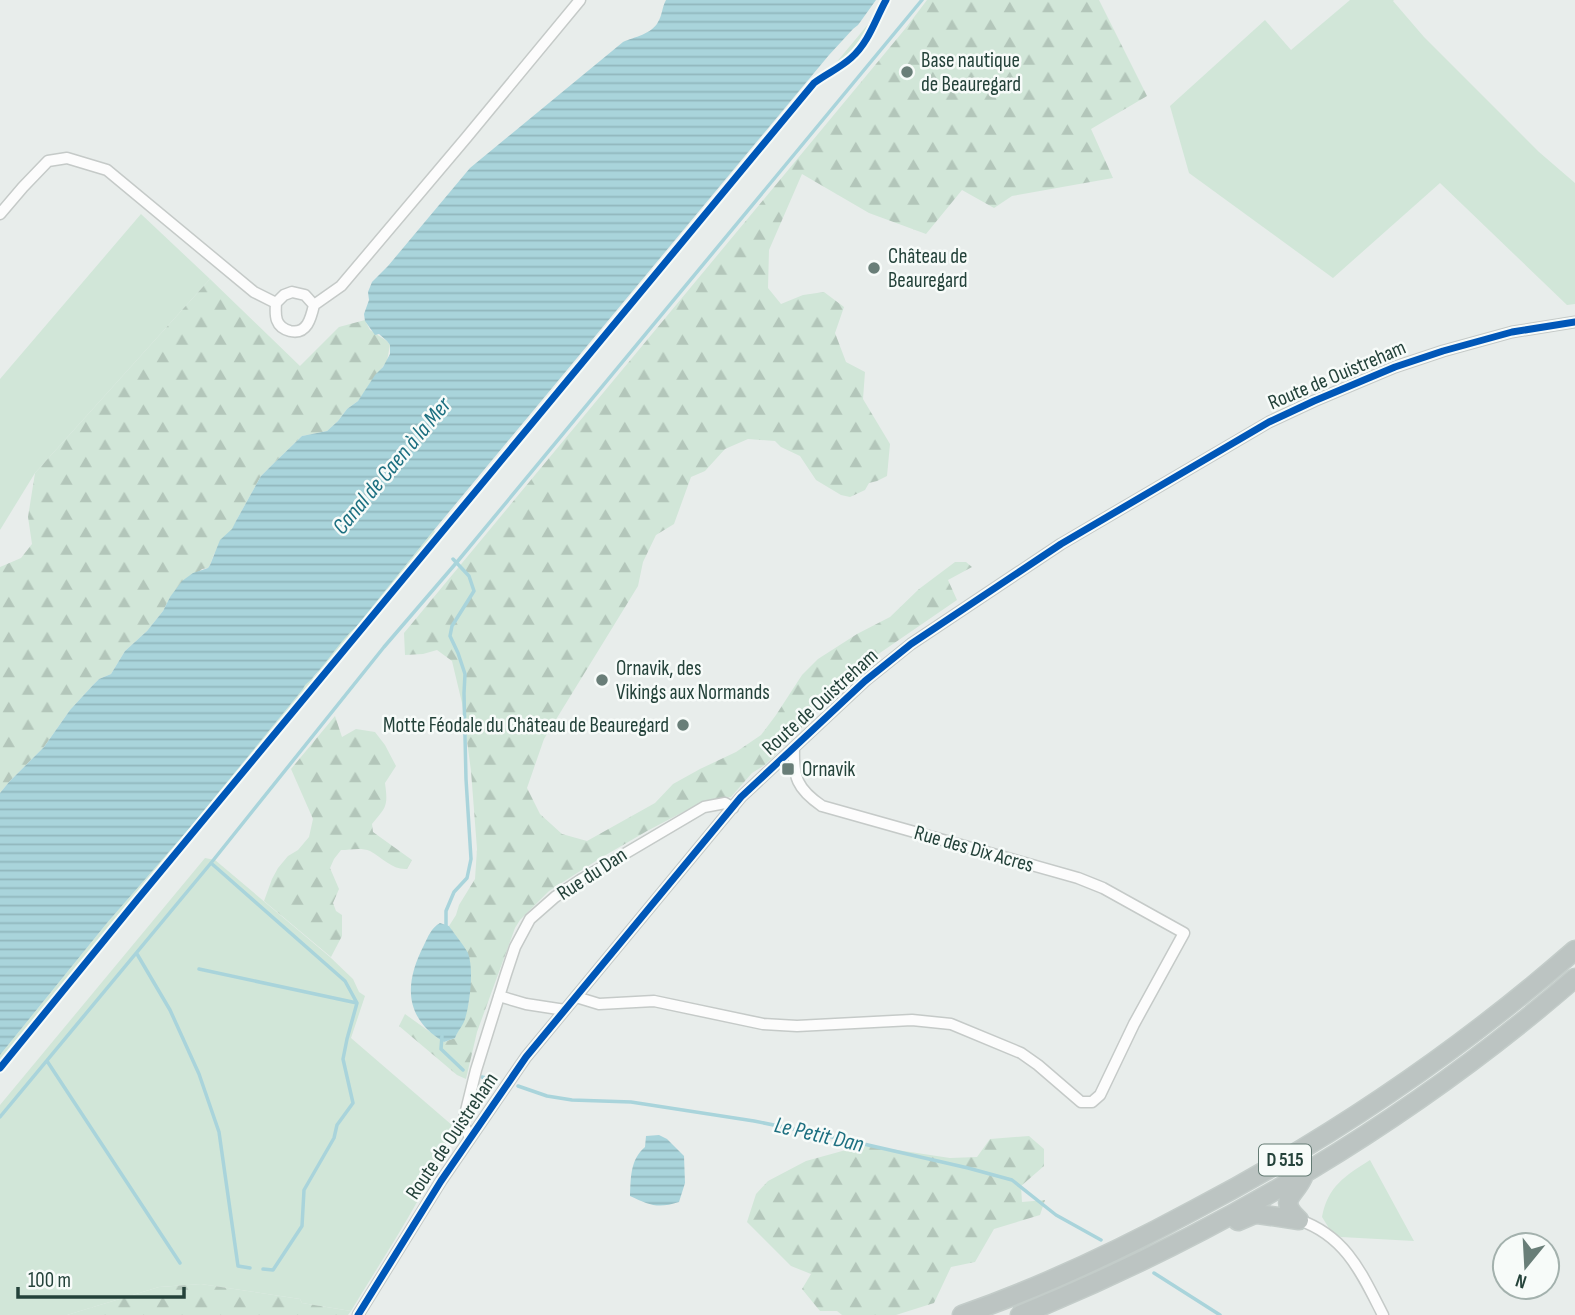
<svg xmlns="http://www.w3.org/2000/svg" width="1575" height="1315" font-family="'Sofia Sans Condensed',sans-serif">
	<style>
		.grass { fill: #d1e6d8 }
		.forest { fill: url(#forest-firs) }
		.water { fill: url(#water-rules) }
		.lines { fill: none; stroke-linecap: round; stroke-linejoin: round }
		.stream { stroke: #a9d4db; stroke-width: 3.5 }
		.street-casing { stroke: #c5cac8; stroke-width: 13 }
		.highway-casing { stroke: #c3ccc9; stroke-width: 21 }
		.street { stroke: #fcfcfc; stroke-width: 10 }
		.highway { stroke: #bcc4c2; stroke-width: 18 }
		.cycleway-casing { stroke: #f7fbf9; stroke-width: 11 }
		.cycleway { stroke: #0057b8; stroke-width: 7 }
		.poi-dot { fill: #697e78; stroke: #f7fbf9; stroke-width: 2.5 }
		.labels { text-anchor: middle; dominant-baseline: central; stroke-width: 5; stroke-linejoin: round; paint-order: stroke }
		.shield { fill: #f7fbf9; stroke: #637a73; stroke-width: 2 }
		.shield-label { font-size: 19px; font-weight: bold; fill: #24423a }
		.poi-label { font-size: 21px; fill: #24423a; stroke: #f7fbf9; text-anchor: start }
		.street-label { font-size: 21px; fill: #24423a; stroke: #f7fbf9 }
		.water-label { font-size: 23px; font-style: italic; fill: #1c6f80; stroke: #f7fbf9 }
	</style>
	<defs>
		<pattern id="forest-firs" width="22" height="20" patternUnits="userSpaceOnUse" patternTransform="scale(1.75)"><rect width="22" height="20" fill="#d1e6d8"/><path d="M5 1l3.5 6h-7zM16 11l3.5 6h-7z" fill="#b3c6ba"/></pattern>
		<pattern id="water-rules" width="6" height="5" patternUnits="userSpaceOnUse" patternTransform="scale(1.75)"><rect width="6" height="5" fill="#a9d4db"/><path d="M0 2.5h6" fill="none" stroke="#91b7bd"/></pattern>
	</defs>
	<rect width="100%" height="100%" fill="#e8edeb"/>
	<path class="grass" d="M1350,0H1394L1393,1L1424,37L1539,152L1575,183V304L1567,305L1440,183L1333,278L1189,173L1170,106L1265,20L1291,50Z
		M870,22C869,41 847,62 830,70Z
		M141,214L210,279L35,473L0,530V379Z
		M434,530L437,536L131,903L0,1063V1055L107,923L188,830L303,689L305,684L314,677L344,638L356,627Z
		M205,858L215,860L330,957L353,979L359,992L365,996L351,1038L453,1126C429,1191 387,1251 351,1311L302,1303L300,1299L201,1284L159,1287L67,1315H0V1105Z
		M1370,1160L1414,1241L1341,1237L1332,1233L1322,1217C1328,1186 1345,1176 1370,1160Z"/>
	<path class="forest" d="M927,0H1099L1147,96L1091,129L1113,178L1012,196L994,208L962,190L926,234L869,213L802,174L769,250L768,288L781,304L803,295L824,292L844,307L835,333L846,362L865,372L863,399L890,444L887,476L877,481L869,483L865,490L850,497L841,495L816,480L800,456L781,447L775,441L748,439L725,449L705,471L691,477L674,524L656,535L643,562L638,586L544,739L527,788L540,814L562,834L587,841L655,803L673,784L700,769L736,752L761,735L776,715L802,675L818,659L857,634L890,617L919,589L955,562H966L972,567L948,580L957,600L874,657L824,699L801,728L775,755L765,765L752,773L731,797L704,801L647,831L599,859L549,891L520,920L515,928L477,1032L466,1079L457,1075L399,1026L405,1014L444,1042L455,1038L469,1002L470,970L468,955L449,926L456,915L459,905L475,879L477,849L471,771L462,703L452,661L437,650L423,654L405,655L404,633L905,29Z
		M210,279L300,366L339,327L365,320L370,330L387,341L390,345L387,361L358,401L347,409L338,421L327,431L302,436L272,465L261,476L236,521L235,526L214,554L210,565L208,568L202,569L170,597L163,611L147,631L125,651L111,674L99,679L93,685L70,710L44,747L9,782L0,793V567L21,558L32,544L28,517L35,473Z
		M335,716L342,737L356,729L375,732L385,745L396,766L385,783C388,806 387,806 372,824L373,832L412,860L407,869C392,870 383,858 370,851C361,847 350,850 341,850L334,859L330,868L339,889L333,903L336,911L342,915V936L331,957L264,901L272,879L278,868L288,856L298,850L309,837L313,819L291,769Z
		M1029,1136L1044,1149V1166L1021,1186L1022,1202L1045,1200L1040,1215L994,1229L975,1262L951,1267L934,1303L896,1315H842L837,1311H820L802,1289L811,1274L791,1266L747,1222L756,1194L768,1181L806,1161L864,1145L950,1158L977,1157L990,1139Z
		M201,1284L300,1299L302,1303L351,1311L348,1315H67L159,1287Z"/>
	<path class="water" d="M666,0H876L858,25L853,29L829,55L759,139L434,530L356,627C339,642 329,660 314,676C310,682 306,682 303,689L188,830L107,923L0,1055V793L9,782L44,747L70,710L93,685L99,679L111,674L125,651L147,631L163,611L170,597L182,581L193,573L208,568L210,565L220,540L232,529L236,521L261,476L272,465L302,436L327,431L338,421L347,409L358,401L375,375L383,367L390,354V345L387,341L379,334L375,335L365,321L364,314L369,300L368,292L372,282L388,266L470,168L623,42C634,37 652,34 658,22C662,16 662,7 666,0Z
		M440,923L449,926C455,935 463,944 468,953C474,969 470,1003 465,1019C463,1026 458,1030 455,1038L444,1042C404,1018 404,984 424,945C428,937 431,928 440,923Z
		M659,1135L667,1139L684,1156L685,1183L679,1202C658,1209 649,1205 630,1196C631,1177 630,1160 645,1147L646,1136Z"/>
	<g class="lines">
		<path class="stream" d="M211,863L345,981L357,1003L347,1039L343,1059L353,1103L337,1125L334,1138L304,1190L302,1226L273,1270L263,1269
			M446,927V911L454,892L467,878L471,859L466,779L464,693L465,674L458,653L450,636L452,626L474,591L469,576L453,559
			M137,954L170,1010L199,1074L219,1132L238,1266L250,1268
			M199,969L357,1003
			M442,1036L441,1049L463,1070
			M47,1061L180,1263
			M482,1077L494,1080
			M518,1086L547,1096L572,1100L631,1102L754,1121L842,1139L968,1168L1012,1180L1056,1215L1101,1240
			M0,1117L211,863L384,647L457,562L922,0
			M1154,1273L1220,1315"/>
		<g class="street-casing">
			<path id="street" d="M0,214L23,187L48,161L67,158L107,170L254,292L276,303
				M292,292L305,295L314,305C311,318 307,335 290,331C275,327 275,316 276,303L284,295Z
				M314,305L341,286L466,138L580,0
				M499,996L526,1004L565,1010
				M576,997L599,1004L654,1001L763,1024L797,1026L912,1020L951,1024L1021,1053L1038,1065L1081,1102H1092L1100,1095L1134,1024L1184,933L1103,888L1078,878L822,806C797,789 793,777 794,748
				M470,1138L463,1123L476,1070L506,974L515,947L530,919L555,897L582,879L704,807L725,803L733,808
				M1299,1220C1346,1236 1362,1274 1383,1315
				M358,1315L441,1181L526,1057L741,797L865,681L911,644L1061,544L1269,422L1314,401L1395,367L1443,351L1512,332L1575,322"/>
		</g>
		<g class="highway-casing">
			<path id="highway" d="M1299,1220C1277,1199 1294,1197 1303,1177
				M1238,1221L1252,1215L1258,1214L1299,1220
				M962,1315C1042,1287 1120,1250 1194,1210C1331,1138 1458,1052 1575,950
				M1020,1315C1221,1233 1411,1120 1575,978"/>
		</g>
		<use href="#street" class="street"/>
		<use href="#highway" class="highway"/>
		<g class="cycleway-casing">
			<path id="cycleway" d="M0,1068L137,900L814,83C826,74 840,68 851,58C869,42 875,20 886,0
				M358,1315L441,1181L526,1057L741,797L865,681L911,644L1061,544L1269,422L1314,401L1395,367L1443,351L1512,332L1575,322"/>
		</g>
		<use href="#cycleway" class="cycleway"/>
	</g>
	<g class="poi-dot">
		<circle cx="907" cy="72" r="7"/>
		<circle cx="874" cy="268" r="7"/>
		<circle cx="602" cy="680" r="7"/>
		<circle cx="683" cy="725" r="7"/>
		<rect x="781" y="762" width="14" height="14" rx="3.5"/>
	</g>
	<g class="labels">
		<rect class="shield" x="1259" y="1144.5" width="52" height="31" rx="5"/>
		<g class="shield-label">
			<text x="1285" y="1160">D 515</text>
		</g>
		<g class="poi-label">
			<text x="921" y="60">Base nautique<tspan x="921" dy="24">de Beauregard</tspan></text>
			<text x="888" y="256">Château de<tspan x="888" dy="24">Beauregard</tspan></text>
			<text x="616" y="668">Ornavik, des<tspan x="616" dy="24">Vikings aux Normands</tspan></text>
			<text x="669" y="725" text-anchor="end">Motte Féodale du Château de Beauregard</text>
			<text x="802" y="769">Ornavik</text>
		</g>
		<g class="street-label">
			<text transform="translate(1337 375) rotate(-23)">Route de Ouistreham</text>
			<text transform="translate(820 702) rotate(-42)">Route de Ouistreham</text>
			<text transform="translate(974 849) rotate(16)">Rue des Dix Acres</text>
			<text transform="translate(592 874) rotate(-33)">Rue du Dan</text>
			<text transform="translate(452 1136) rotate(-56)">Route de Ouistreham</text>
		</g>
		<g class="water-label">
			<text transform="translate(392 466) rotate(-50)">Canal de Caen à la Mer</text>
			<text transform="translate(819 1135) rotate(13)">Le Petit Dan</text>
		</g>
	</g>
	<g transform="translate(1526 1266) rotate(198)"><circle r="33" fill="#f7fbf9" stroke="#a3b1ad" stroke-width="2"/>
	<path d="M0-5L12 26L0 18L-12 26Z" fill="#697e78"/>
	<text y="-10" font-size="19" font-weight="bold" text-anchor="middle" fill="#24423a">N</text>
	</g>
	<path d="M18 1287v10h166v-10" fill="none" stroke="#24423a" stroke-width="3.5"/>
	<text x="28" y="1287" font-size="21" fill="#24423a" stroke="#f7fbf9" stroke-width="5" paint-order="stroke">100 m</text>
</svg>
